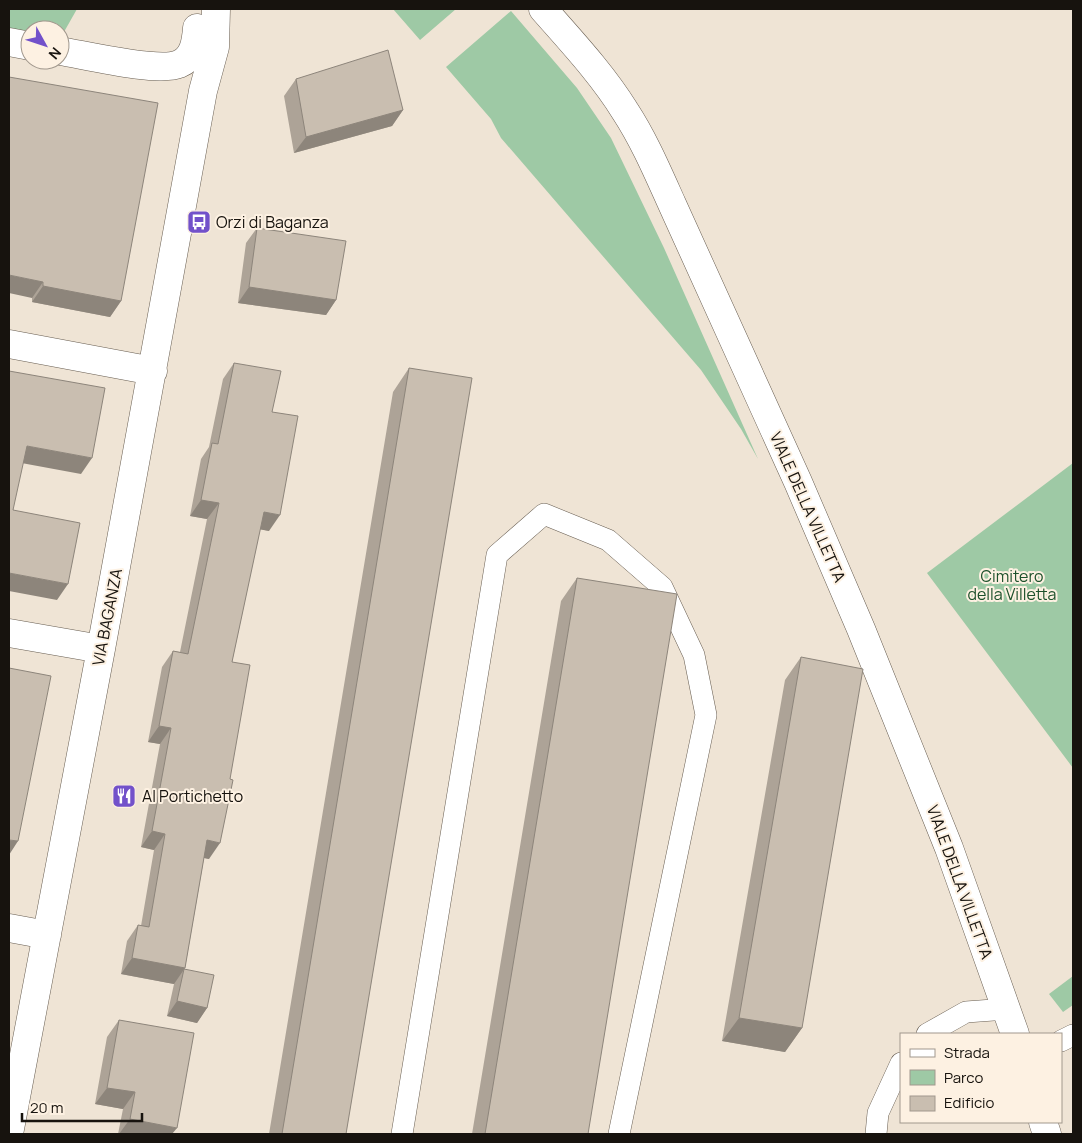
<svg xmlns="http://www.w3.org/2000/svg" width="1082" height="1143" font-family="Manrope,sans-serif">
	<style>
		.green { fill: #9ec9a5 }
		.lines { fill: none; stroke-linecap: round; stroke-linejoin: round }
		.service-casing { stroke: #685e52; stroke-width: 22 }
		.minor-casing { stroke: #685e52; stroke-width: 29 }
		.tertiary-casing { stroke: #685e52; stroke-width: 29 }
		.service { stroke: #fff; stroke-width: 21 }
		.minor { stroke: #fff; stroke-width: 28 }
		.tertiary { stroke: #fff; stroke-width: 28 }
		.wall { fill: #ada397 }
		.shaded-wall { fill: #8d857b }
		.building { fill: #c9beb0; stroke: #8d857b }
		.labels { text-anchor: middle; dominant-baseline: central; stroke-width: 4; stroke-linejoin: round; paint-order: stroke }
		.poi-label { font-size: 16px; fill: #17130e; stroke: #fdf1e2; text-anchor: start }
		.street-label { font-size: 16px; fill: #17130e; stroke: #fdf1e2 }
		.park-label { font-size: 16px; fill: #1d512b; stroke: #fdf1e2 }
	</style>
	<rect width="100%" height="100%" fill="#efe4d5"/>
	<path class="green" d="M9,9H77L60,39V30H30V36L9,32Z
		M393,9H456L420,40Z
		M511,11L577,88L611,138L664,248L758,459L741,429L701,370L501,138L491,119L446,67Z
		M1073,463V768L927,573Z
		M1073,976V1005L1063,1012L1049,994Z"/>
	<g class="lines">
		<g class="service-casing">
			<path id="service" d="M927,1034L966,1012L1007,1009
				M1061,1041L1073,1035
				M402,1134L497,555L544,514L608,540L662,587L694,655L706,715L619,1134
				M876,1134L878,1113L901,1063"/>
		</g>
		<g class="minor-casing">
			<path id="minor" d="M9,42L30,46
				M60,51C85,55 158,73 179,64C194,58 196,41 197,28
				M9,344L153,371
				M9,633L101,649
				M9,928L47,935
				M9,1134L101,649L203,91L215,47L216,9"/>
		</g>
		<g class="tertiary-casing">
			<path id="tertiary" d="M543,9C572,42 602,74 625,111C644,140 658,173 672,204L798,482L861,629L949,848L1015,1034
				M1043,1122L1047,1134"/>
		</g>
		<use href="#service" class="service"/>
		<use href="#minor" class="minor"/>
		<use href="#tertiary" class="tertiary"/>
	</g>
	<path class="wall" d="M9,77L121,301L110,317L32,302V298Z
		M296,79L403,110L392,126L294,153L284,96Z
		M257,228L336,300L326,315L238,303L246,243Z
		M234,363L272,412L269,531L260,529L232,662L209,859L204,858L185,968L184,969L207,1008L197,1023L167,1016L174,984L121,974L127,941L138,925L141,926L154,850L141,847L160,744L148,742L162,667L173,651L180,652L207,519L190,516L201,459L209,447L223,379Z
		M409,368L346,1134H269L393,392Z
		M577,578L588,1134H472L561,601Z
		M801,657L802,1028L785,1052L722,1041L785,680Z
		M119,1020L172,1134H118L123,1109L95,1104L107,1037Z"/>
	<path class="shaded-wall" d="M403,110L392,126L294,153L306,137Z
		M9,275L43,282L32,298L9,293Z
		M43,286L121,301L110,317L32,302Z
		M249,287L336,300L326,315L238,303Z
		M27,446L92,458L81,474L16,462Z
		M201,500L219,503L207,519L190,516Z
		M264,512L280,515L269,531L253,528Z
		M9,573L68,584L57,600L9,591Z
		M159,726L171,728L160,744L148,742Z
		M152,831L165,834L154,850L141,847Z
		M9,840L18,841L9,855Z
		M207,840L220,843L209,859L195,856Z
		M132,958L185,968L174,984L121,974Z
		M177,1001L207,1008L197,1023L167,1016Z
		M739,1018L802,1028L785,1052L722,1041Z
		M107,1088L135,1092L123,1109L95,1104Z
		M130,1119L177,1128L172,1134H119Z"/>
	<path class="building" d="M388,50L403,110L306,137L296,79Z
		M9,77L158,103L121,301L43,286V282L9,275Z
		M257,228L346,241L336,300L249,287Z
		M234,363L281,371L272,412L298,416L280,515L264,512L232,662L250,665L230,779L233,780L220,843L207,840L185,968L132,958L138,925L149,927L165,834L152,831L171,728L159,726L173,651L188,654L219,503L201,500L212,443L218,444Z
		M409,368L472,378L346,1134H282Z
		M9,371L105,388L92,458L27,446L13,510L80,523L68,584L9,573Z
		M577,578L677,594L588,1134H485Z
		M801,657L863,669L802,1028L739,1018Z
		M9,668L51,676L18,841L9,840Z
		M184,969L214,975L207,1008L177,1001Z
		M119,1020L194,1033L177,1128L130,1119L135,1092L107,1088Z"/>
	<defs>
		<g id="bus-square" transform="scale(1.25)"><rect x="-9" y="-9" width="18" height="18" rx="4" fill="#7251ca" stroke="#fdf1e2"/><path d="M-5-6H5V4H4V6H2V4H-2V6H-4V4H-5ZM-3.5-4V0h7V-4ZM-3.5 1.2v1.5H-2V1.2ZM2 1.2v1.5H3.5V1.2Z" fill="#fff"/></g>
		<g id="restaurant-square" transform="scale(1.25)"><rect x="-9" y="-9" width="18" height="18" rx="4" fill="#7251ca" stroke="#fdf1e2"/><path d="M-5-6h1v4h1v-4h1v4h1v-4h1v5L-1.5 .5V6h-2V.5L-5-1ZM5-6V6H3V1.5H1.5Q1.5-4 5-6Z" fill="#fff"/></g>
	</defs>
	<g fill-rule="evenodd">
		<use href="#bus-square" x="199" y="222"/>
		<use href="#restaurant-square" x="124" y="796"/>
	</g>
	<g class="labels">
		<g class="poi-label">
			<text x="216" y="222">Orzi di Baganza</text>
			<text x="142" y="796">Al Portichetto</text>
		</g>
		<g class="street-label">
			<text transform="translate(808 507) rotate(66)">VIALE DELLA VILLETTA</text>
			<text transform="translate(107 617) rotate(-79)">VIA BAGANZA</text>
			<text transform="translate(960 882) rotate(70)">VIALE DELLA VILLETTA</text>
		</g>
		<g class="park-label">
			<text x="1012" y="576">Cimitero<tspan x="1012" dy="18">della Villetta</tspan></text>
		</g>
	</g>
	<rect width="1082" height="1143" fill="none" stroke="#17130e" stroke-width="20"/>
	<rect x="900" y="1033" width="162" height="90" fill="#fdf1e2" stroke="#a1988d"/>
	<rect x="910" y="1049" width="25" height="8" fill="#ffffff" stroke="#a1988d"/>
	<text x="944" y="1058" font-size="15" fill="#17130e">Strada</text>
	<rect x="910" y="1070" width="25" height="15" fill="#9ec9a5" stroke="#a1988d"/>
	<text x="944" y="1083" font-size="15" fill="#17130e">Parco</text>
	<rect x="910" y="1096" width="25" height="15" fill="#c9beb0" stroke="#a1988d"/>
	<text x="944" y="1108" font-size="15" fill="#17130e">Edificio</text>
	<g transform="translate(45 45) rotate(130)"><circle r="24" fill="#fdf1e2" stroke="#a1988d"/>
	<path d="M0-4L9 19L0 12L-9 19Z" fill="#7251ca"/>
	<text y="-8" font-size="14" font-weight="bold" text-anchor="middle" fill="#17130e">N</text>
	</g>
	<path d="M22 1113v8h120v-8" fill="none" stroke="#17130e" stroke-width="2.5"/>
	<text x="30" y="1113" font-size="15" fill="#17130e" stroke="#fdf1e2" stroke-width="4" paint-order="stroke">20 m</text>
</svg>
